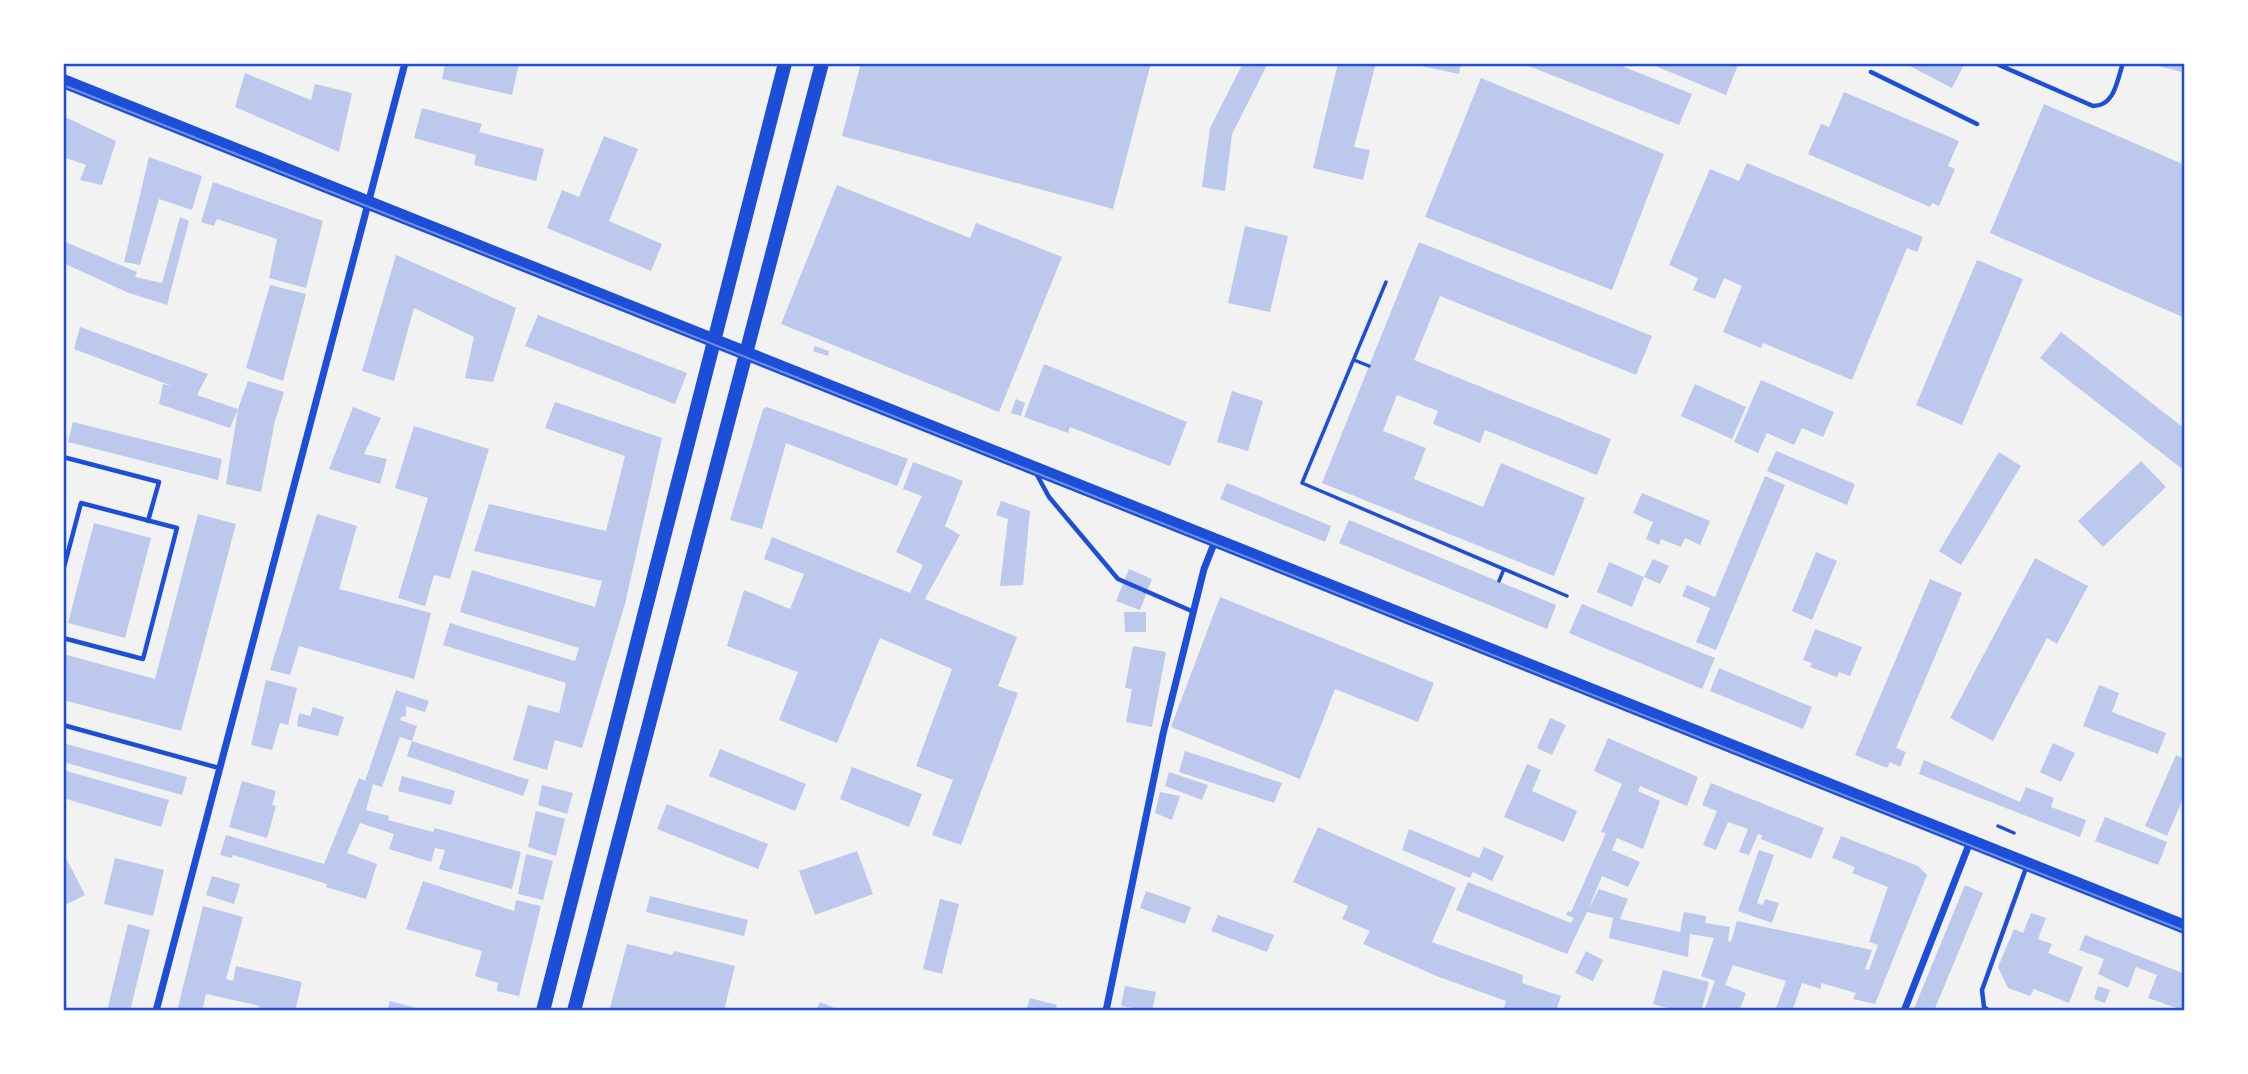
<svg xmlns="http://www.w3.org/2000/svg" width="2248" height="1074" font-family="Mulish,sans-serif">
	<style>
		.building { fill: #bdc9ec }
		.lines { fill: none; stroke-linecap: round; stroke-linejoin: round }
		.path { stroke: #1d4ed8; stroke-width: 3.5 }
		.service { stroke: #1d4ed8; stroke-width: 4.5 }
		.minor { stroke: #1d4ed8; stroke-width: 7 }
		.primary { stroke: #1d4ed8; stroke-width: 14 }
		.tram { stroke: #7290e2; stroke-width: 2 }
		.neatline { fill: none; stroke: #1d4ed8; stroke-width: 2.5 }
	</style>
	<rect width="100%" height="100%" fill="#f2f2f2"/>
	<path class="building" d="M445,63H519L512,95L442,79Z
		M861,63H1151L1113,209L842,136Z
		M1243,63H1268L1232,134L1225,191L1202,187L1210,128Z
		M1338,63H1376L1354,147L1370,150L1363,180L1313,168Z
		M1407,63H1461L1459,74Z
		M1521,63H1614L1692,94L1679,125Z
		M1648,63H1733L1738,65L1726,95Z
		M1904,63H1965L1952,88Z
		M2151,63H2185V73L2151,64Z
		M245,73L311,100L315,84L352,93L339,152L235,107Z
		M1481,78L1664,154L1612,290L1425,217Z
		M1844,92L1959,141L1948,166L1955,169L1939,206L1932,203L1930,207L1808,154L1821,124L1829,127Z
		M2044,104L2185,165V318L1990,233Z
		M422,108L482,124L479,132L544,149L536,181L474,165L476,155L414,138Z
		M63,116L116,141L102,185L80,180L86,165L63,157Z
		M604,136L638,149L609,221L662,244L651,271L547,228L562,190L579,197Z
		M149,157L202,176L192,210L159,199L140,265L124,262Z
		M1747,163L1923,237L1917,252L1907,248L1852,380L1763,343L1761,348L1723,332L1742,286L1724,278L1715,299L1693,290L1698,278L1669,265L1710,169L1739,181Z
		M213,182L323,221L306,288L269,278L277,239L217,219L214,226L201,222Z
		M837,185L970,238L976,223L1062,257L999,412L781,324Z
		M180,217L189,221L167,305L129,293L63,263V241L137,272L135,277L162,283Z
		M1245,226L1288,236L1270,312L1228,303Z
		M1419,242L1652,336L1636,375L1440,296L1414,360L1611,439L1597,475L1485,430L1480,443L1433,424L1438,411L1397,395L1383,431L1426,448L1414,479L1483,507L1501,463L1585,498L1554,576L1322,483Z
		M396,255L516,308L493,382L465,378L474,337L414,308L394,381L362,371Z
		M1977,260L2023,279L1962,425L1916,405Z
		M270,285L306,294L283,381L246,368Z
		M538,315L687,373L675,404L525,346Z
		M80,327L208,374L197,395L238,409L230,428L159,404L163,384L172,386L74,349Z
		M2061,332L2185,429V463L2181,468L2040,358Z
		M815,346L829,351L828,356L813,351Z
		M1044,364L1187,422L1170,466L1070,427L1068,433L1024,417Z
		M1761,380L1834,412L1823,437L1802,428L1794,445L1767,433L1758,453L1734,442Z
		M248,381L284,392L275,421L261,492L226,484L238,409Z
		M1695,384L1746,407L1732,439L1681,416Z
		M1232,391L1263,401L1248,451L1217,442Z
		M1016,399L1025,403L1021,416L1011,413Z
		M555,402L662,438L625,604L582,748L555,740L547,770L513,760L528,705L559,713L566,683L443,645L450,623L575,661L579,648L460,612L472,570L595,607L602,581L474,551L489,504L606,531L625,456L545,428Z
		M353,407L381,418L364,454L387,459L380,484L329,469Z
		M767,407L908,459L897,486L786,443L762,529L730,520L763,409Z
		M73,422L222,459L218,480L68,442Z
		M414,426L489,449L450,579L434,575L425,606L398,598L428,498L395,488Z
		M1776,451L1855,484L1847,505L1767,471Z
		M1999,452L2021,466L1961,565L1939,551Z
		M2141,461L2166,487L2103,547L2078,521Z
		M913,462L963,481L945,526L960,535L925,599L1017,637L998,686L1018,693L961,845L932,835L953,780L916,766L952,669L880,638L837,743L779,720L798,672L727,646L744,590L790,609L804,574L764,559L772,537L910,593L923,565L896,552L922,496L903,489Z
		M1765,476L1785,485L1716,650L1696,642L1710,608L1682,596L1687,585L1715,597Z
		M1227,483L1331,526L1325,542L1220,499Z
		M1642,493L1710,521L1700,545L1685,538L1681,547L1661,539L1659,545L1646,539L1653,522L1633,513Z
		M1001,501L1030,511L1023,585L1000,586L1008,519L996,515Z
		M198,514L236,524L181,731L63,700V654L155,679Z
		M317,514L357,526L339,589L431,613L414,679L299,646L290,675L270,670Z
		M1349,520L1556,605L1547,629L1339,543Z
		M94,523L151,538L125,638L68,623Z
		M1816,552L1837,561L1812,620L1792,611Z
		M2035,558L2088,586L2057,644L2047,638L1993,741L1950,718Z
		M1653,559L1669,566L1660,584L1644,577L1632,607L1597,592L1609,562L1644,577Z
		M1129,569L1152,579L1140,610L1116,601Z
		M1930,579L1962,593L1896,748L1906,752L1900,767L1890,762L1887,768L1855,755Z
		M1220,597L1434,683L1418,722L1335,689L1300,779L1171,727Z
		M1582,604L1715,658L1702,689L1569,633Z
		M1124,612H1146V632H1125Z
		M1815,629L1862,647L1850,676L1839,672L1837,677L1810,667L1812,663L1803,660Z
		M1133,646L1166,652L1152,727L1126,722L1132,689L1125,688Z
		M1719,668L1812,707L1803,729L1710,691Z
		M266,680L297,688L288,725L280,723L272,750L251,745Z
		M2099,685L2119,693L2112,712L2166,733L2158,754L2083,726Z
		M396,690L429,701L425,712L406,706V717L402,716L400,720L417,726L412,741L400,737L382,787L373,784L366,810L389,816L388,820L433,832L435,828L521,852L512,889L439,869L445,850L435,848L431,862L389,849L394,834L360,823L347,853L377,864L366,899L326,887L327,884L233,855L232,858L220,855L226,835L324,864L359,778L365,781Z
		M313,707L344,717L338,736L297,726L299,713L310,716Z
		M1550,718L1566,725L1552,755L1537,748Z
		M1608,738L1698,777L1687,806L1640,786L1638,791L1660,801L1643,849L1617,838L1612,850L1640,862L1628,887L1602,876L1588,910L1599,889L1628,899L1620,919L1680,932L1684,912L1706,916L1705,923L1730,927L1728,941L1731,942L1737,921L1872,950L1865,969L1869,970L1878,945L1869,942L1888,887L1852,873L1855,867L1832,858L1841,836L1918,866L1927,875L1875,1004L1853,999L1856,993L1821,983V989L1802,983L1792,1011H1775L1786,981L1733,965L1725,985L1746,993L1739,1011H1704L1715,981L1701,976L1714,938L1690,934L1688,957L1609,938L1613,918L1587,912L1567,954L1456,910L1468,882L1571,923L1574,918L1566,915L1568,911L1571,912L1606,833L1601,832L1622,784L1594,771Z
		M412,741L529,780L523,796L407,756Z
		M63,743L187,777L182,795L63,762Z
		M2053,743L2075,753L2061,782L2040,772Z
		M720,749L806,784L795,811L709,776Z
		M1185,751L1282,783L1274,803L1179,772Z
		M2176,755L2185,759V794L2167,836L2145,826Z
		M1924,760L2020,802L2026,787L2054,798L2051,807L2086,820L2080,837L1919,774Z
		M1527,764L1541,770L1532,791L1577,811L1564,842L1504,817Z
		M852,767L922,794L909,827L840,799Z
		M63,770L169,800L161,827L63,798Z
		M1169,772L1208,785L1202,800L1165,786Z
		M402,776L455,791L451,805L398,791Z
		M242,781L276,791L272,805L276,806L267,838L229,827Z
		M1711,783L1824,828L1811,859L1761,839L1762,835L1758,834L1749,855L1739,852L1748,829L1728,822L1716,850L1703,845L1717,811L1702,805Z
		M542,785L573,793L567,814L538,805Z
		M1160,792L1180,796L1172,820L1155,813Z
		M667,804L768,844L758,869L657,829Z
		M536,811L565,819L556,856L528,847Z
		M2105,817L2167,842L2158,865L2095,841Z
		M1318,827L1456,888L1432,942L1523,975L1522,983L1561,996L1556,1011H1503L1506,1001L1439,977L1363,944L1370,931L1342,919L1348,906L1293,882Z
		M1409,829L1479,858L1484,847L1504,856L1492,881L1473,872L1470,878L1402,850Z
		M1759,850L1774,855L1757,903L1763,905L1765,899L1779,903L1772,923L1738,911Z
		M857,851L873,894L815,915L799,871Z
		M526,854L553,861L543,900L518,894Z
		M65,856L85,895L63,906V857Z
		M115,858L164,870L153,916L104,904Z
		M212,876L240,884L234,904L206,895Z
		M423,881L514,911L516,900L541,906L519,996L497,991L498,983L475,976L482,951L406,929Z
		M1965,885L1983,893L1941,994L1934,1011H1913Z
		M1146,891L1191,907L1185,924L1140,908Z
		M650,896L748,920L744,936L646,912Z
		M940,899L959,904L942,974L923,969Z
		M203,906L243,917L226,979L233,981L236,966L302,982L295,1011H258L260,1006L206,994L202,1011H177Z
		M2031,913L2046,918L2038,939L2052,944L2048,953L2083,967L2069,1003L2034,989L2030,996L2008,988L1998,967L2014,929L2023,933Z
		M1218,915L1274,935L1267,952L1211,931Z
		M128,924L150,930L130,1011H107Z
		M2085,935L2185,974V1011L2148,998L2157,975L2136,967L2128,988L2098,974L2104,959L2079,950Z
		M627,944L672,955L674,951L735,966L724,1011H609Z
		M1586,951L1603,960L1593,981L1575,973Z
		M1663,970L1709,982L1701,1011H1679L1653,1004Z
		M1125,986L1156,992L1152,1011L1121,1006Z
		M2098,986L2110,990L2105,1003L2094,999Z
		M1030,998L1057,1005L1055,1011H1026Z
		M390,1001L423,1010V1011H387Z
		M820,1002L842,1011H816Z"/>
	<g class="lines">
		<path class="path" d="M1386,282L1302,483L1567,596
			M1354,360L1369,366
			M1499,581L1504,569
			M1998,826L2014,833"/>
		<path class="service" d="M1999,65L2093,106C2115,106 2117,80 2123,63
			M1871,72L1977,124
			M63,457L159,482L148,521
			M1037,475L1049,497L1118,579L1194,612
			M63,571L81,503L177,528L143,659L63,638
			M63,725L219,768
			M1989,1011L1984,1007L1982,990L2026,868"/>
		<path class="minor" d="M156,1011L405,63
			M1106,1011L1163,734L1204,569L1215,541
			M1904,1011L1970,842"/>
		<path class="primary" d="M63,81L2185,927
			M543,1011L785,63
			M574,1011L822,63"/>
		<path class="tram" d="M63,85L2185,931"/>
	</g>
	<rect width="2248" height="1074" fill="none" stroke="#ffffff" stroke-width="130"/>
	<rect x="65" y="65" width="2118" height="944" class="neatline"/>
</svg>
